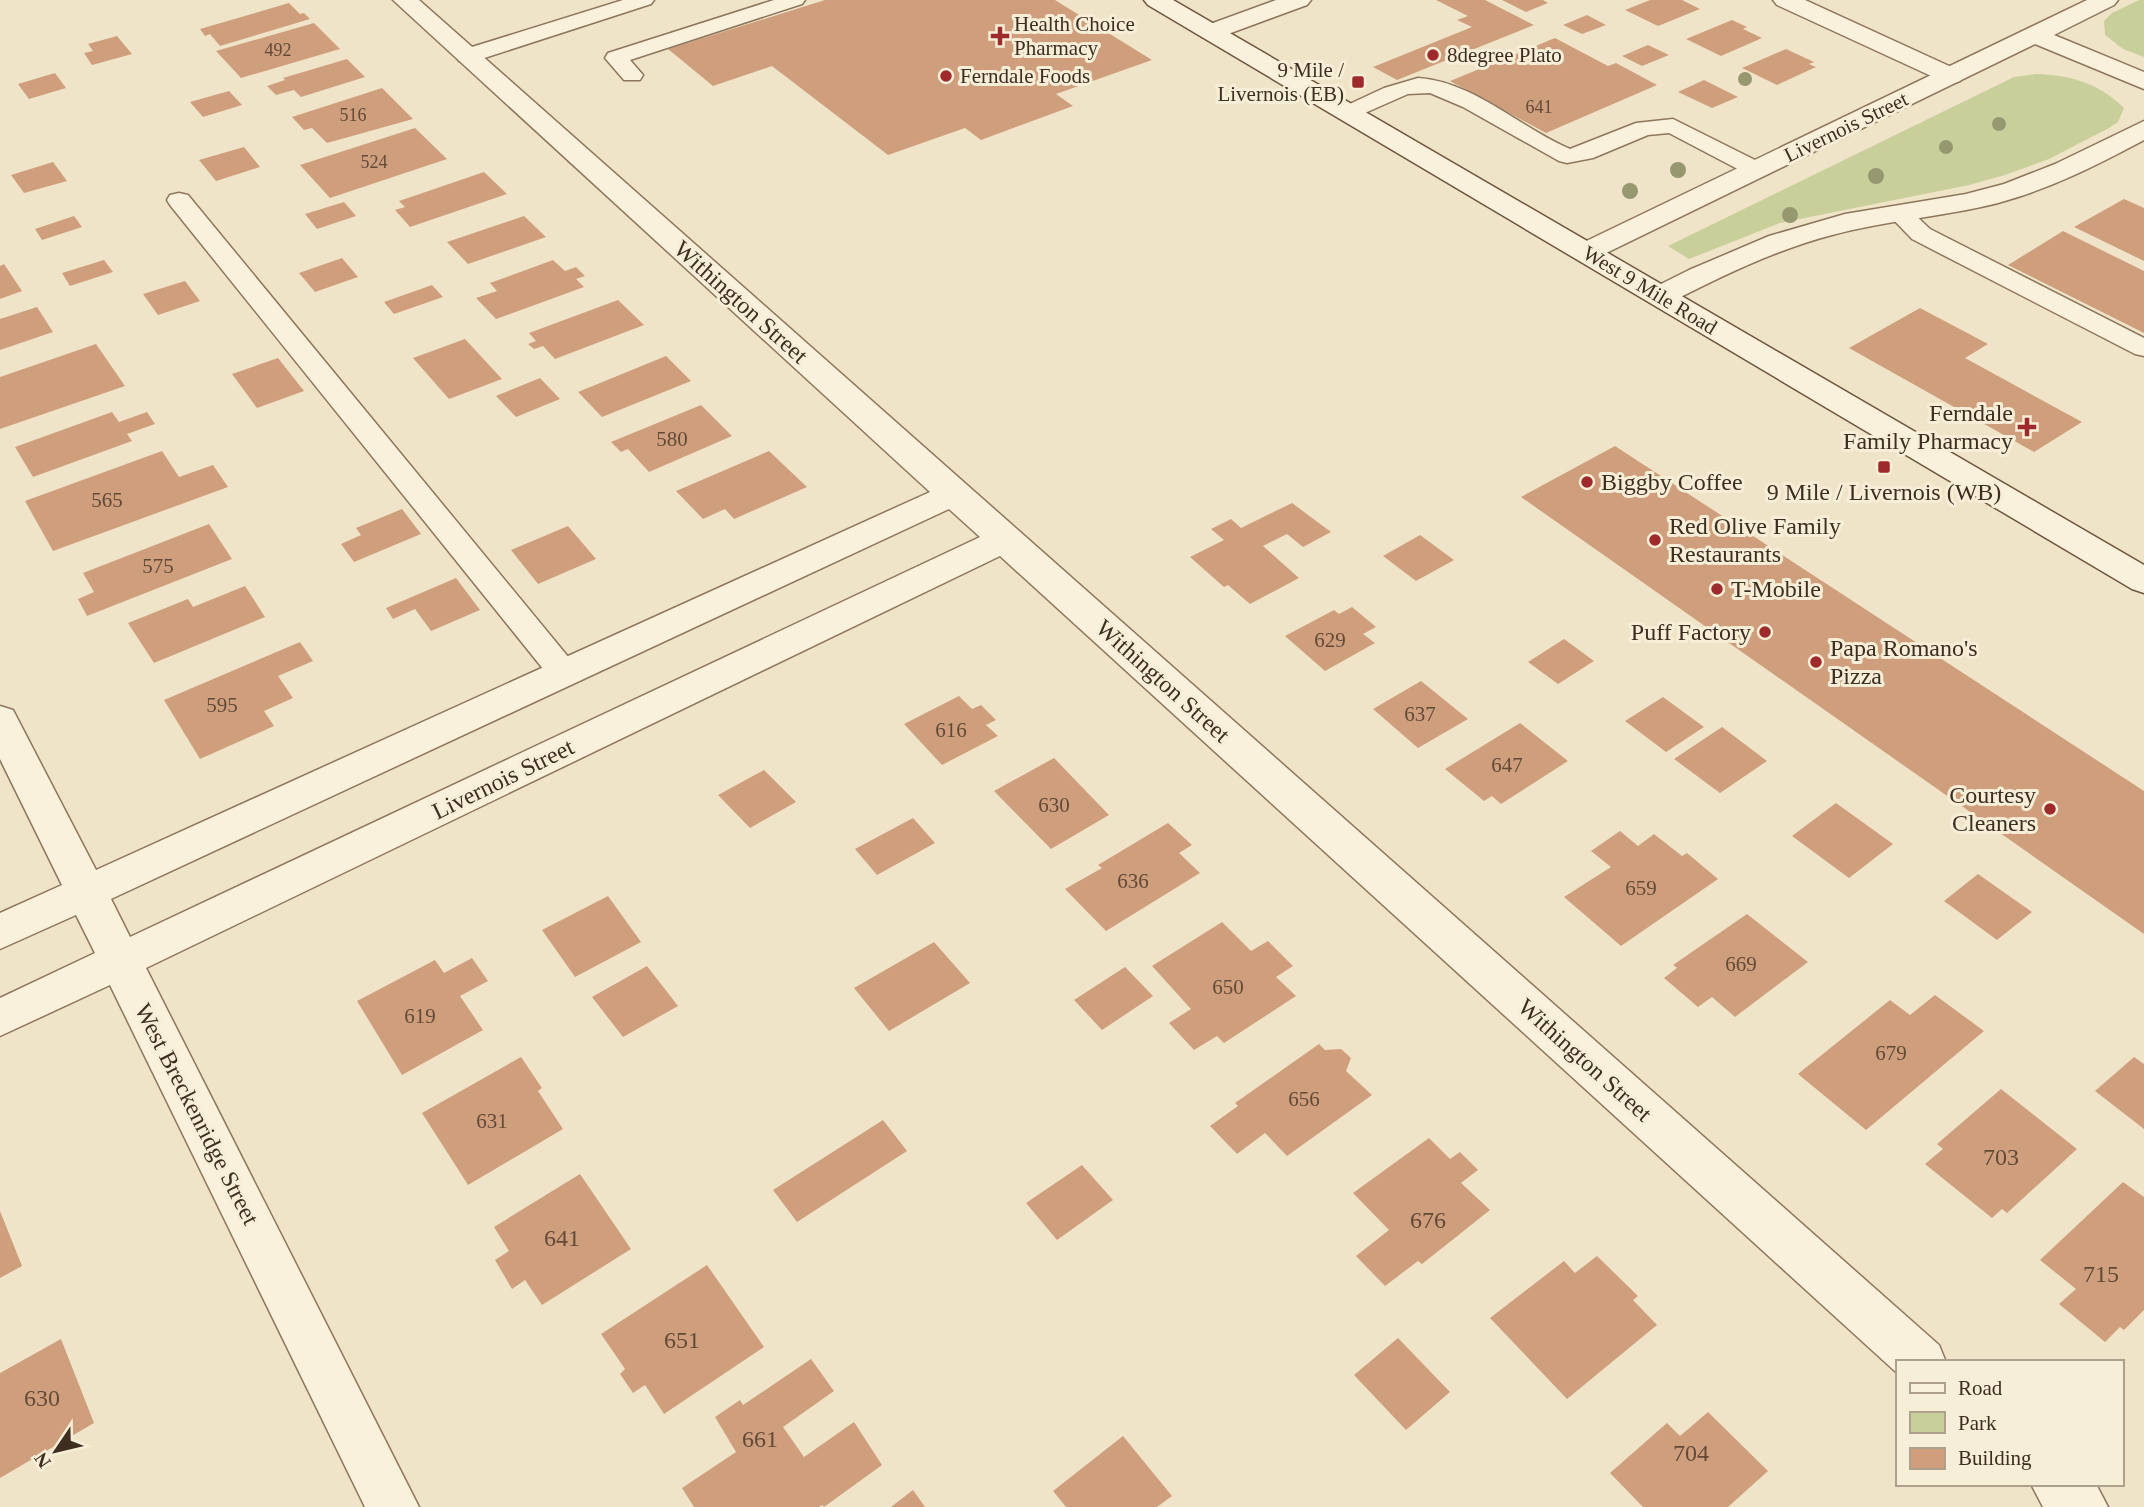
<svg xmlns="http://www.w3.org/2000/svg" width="2144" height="1507" font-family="Georgia,serif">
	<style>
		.green { fill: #c9cf9b }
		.building { fill: #cf9f7d }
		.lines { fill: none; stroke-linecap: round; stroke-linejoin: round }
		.service-casing { stroke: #8d765c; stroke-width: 3 }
		.minor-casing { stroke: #8d765c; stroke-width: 3 }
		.tertiary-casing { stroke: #8d765c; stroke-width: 3 }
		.secondary-casing { stroke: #6f573f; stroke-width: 3 }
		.service { fill: #faf1dc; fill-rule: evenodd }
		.minor { fill: #faf1dc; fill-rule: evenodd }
		.tertiary { fill: #faf1dc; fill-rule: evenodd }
		.secondary { fill: #faf1dc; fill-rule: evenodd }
		.tree { fill: #96986f }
		.poi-dot { fill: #9e2a2b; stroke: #f7eed8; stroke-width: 2.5 }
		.labels { text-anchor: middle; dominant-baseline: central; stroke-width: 6; stroke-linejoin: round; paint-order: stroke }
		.far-number-label { font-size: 18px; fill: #624a37 }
		.far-poi-label { font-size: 21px; fill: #3d2e20; stroke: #f7eed8; text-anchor: start }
		.far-street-label { font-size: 21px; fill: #3d2e20; stroke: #f7eed8 }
		.number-label { font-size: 21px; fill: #624a37 }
		.street-label { font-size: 24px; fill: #3d2e20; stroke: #f7eed8 }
		.poi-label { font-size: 24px; fill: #3d2e20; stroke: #f7eed8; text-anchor: start }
		.near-number-label { font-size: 24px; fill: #624a37 }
	</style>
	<rect width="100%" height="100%" fill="#f0e4c8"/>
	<path class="green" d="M2139,0H2144V57L2123,49L2105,35L2104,21L2112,13Z
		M2036,74C2070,75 2099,83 2124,108L2118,122L2109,128L2049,159L2005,175L1969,185L1780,223L1689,259L1668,246L2014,77Z"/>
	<path class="building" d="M825,0H1055L1152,60L1056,94L1073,106L981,140L965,128L888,155L772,66L713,86L668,49Z
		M1436,0H1485L1534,25L1397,80L1373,67L1472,27L1457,20L1468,16Z
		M1502,0H1543L1548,3L1526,12Z
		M1650,0H1682L1700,9L1658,26L1625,10Z
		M289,3L300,14L304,13L310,19L220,46L210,34L205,36L200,29Z
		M1587,15L1606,25L1582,34L1563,25Z
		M1732,20L1747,27L1743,29L1762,38L1721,56L1686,39Z
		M314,23L340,49L241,78L216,51Z
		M117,36L132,54L92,65L84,53L93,51L88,44Z
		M1555,38L1608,66L1616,63L1657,85L1546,133L1450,81Z
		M1648,45L1669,55L1642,66L1622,56Z
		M1786,49L1814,62L1809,64L1816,67L1777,85L1742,68Z
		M347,59L365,77L301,97L294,90L276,95L267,86L285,80L283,78Z
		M55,73L66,88L29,99L18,84Z
		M1704,80L1738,97L1712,108L1678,92Z
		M382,88L413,119L327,143L312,128L304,130L292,117Z
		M229,91L242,105L203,117L190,102Z
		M415,128L447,159L330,198L300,165Z
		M244,147L260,167L216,181L199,160Z
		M53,162L67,181L24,193L11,175Z
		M484,172L507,194L410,227L395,210L405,207L399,201Z
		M2124,199L2144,208V261L2074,227Z
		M344,202L356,216L317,229L305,214Z
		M74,216L82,227L42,240L35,229Z
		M524,216L546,237L468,264L447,242Z
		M2063,231L2144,271V333L2008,265Z
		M342,258L358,277L315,292L299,273Z
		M104,260L113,272L70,286L62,273Z
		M553,260L565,271L576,267L585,276L576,279L584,287L496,319L476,298L497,291L490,283Z
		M4,264L22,291L0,299V266Z
		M185,281L200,301L158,315L143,294Z
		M432,285L443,297L394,314L384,302Z
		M618,300L644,325L555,359L543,346L534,349L528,344L536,341L529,333Z
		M37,307L53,332L0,350V319Z
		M1920,308L1988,344L1965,358L2082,422L2034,452L1849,348Z
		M465,339L502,379L449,399L413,358Z
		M96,344L125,386L0,429V377Z
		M666,356L691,381L602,417L578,392Z
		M278,358L304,391L257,408L232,374Z
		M540,378L560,399L516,417L496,396Z
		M701,405L732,436L649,472L628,449L621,452L611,442Z
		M112,412L119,422L147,412L155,424L127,434L132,441L33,477L15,447Z
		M1615,446L2144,791V934L1521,497Z
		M162,451L179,477L213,465L228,487L53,551L25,501Z
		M769,451L807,487L734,519L725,509L703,519L676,491Z
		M1292,503L1331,532L1303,547L1287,534L1263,546L1299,578L1250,604L1228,585L1224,587L1190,557L1224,540L1211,529L1231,519L1241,528Z
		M402,509L421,534L354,562L341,544L361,535L356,528Z
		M209,524L232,559L87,616L78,599L94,592L83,573Z
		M568,526L596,559L538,584L511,550Z
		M1420,535L1454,560L1416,581L1383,556Z
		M456,578L480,610L431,631L415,609L393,619L386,608Z
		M245,586L265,617L154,663L128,623L188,599L193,607Z
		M1352,607L1376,627L1363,634L1375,643L1325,671L1285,636L1334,610L1339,614Z
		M1564,639L1594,661L1558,684L1528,662Z
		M300,642L313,661L278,676L293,698L264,711L274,726L200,759L164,700Z
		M1421,681L1468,719L1418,748L1373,709Z
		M959,696L972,709L981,705L996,720L986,725L998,736L942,765L904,724Z
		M1663,697L1704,727L1666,752L1625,721Z
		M1520,723L1568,761L1501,804L1492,796L1484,801L1445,769Z
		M1722,727L1767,761L1720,793L1674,759Z
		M1054,758L1109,815L1051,849L994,791Z
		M764,770L796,802L750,828L718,795Z
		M1836,803L1893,844L1849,878L1792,836Z
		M913,818L935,843L877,875L855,849Z
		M1168,823L1192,845L1179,853L1200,873L1106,931L1065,889L1102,868L1098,865Z
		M1620,831L1638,846L1654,834L1682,856L1687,853L1718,879L1621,946L1564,897L1611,867L1591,851Z
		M1978,874L2032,912L1997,940L1944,901Z
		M608,896L641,942L575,977L542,930Z
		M1747,914L1808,962L1735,1017L1712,997L1698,1007L1664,978L1677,968L1673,965Z
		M1222,922L1251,951L1268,941L1293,966L1276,977L1296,996L1224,1043L1217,1036L1194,1050L1169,1023L1191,1009L1152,966Z
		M934,942L970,983L889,1031L854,988Z
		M472,958L488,981L460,996L483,1030L402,1075L357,1001L435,960L444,973Z
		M647,966L678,1006L623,1037L592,997Z
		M1125,967L1153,996L1102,1030L1074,1000Z
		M1935,995L1984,1031L1866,1130L1798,1074L1890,1000L1910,1015Z
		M1319,1044L1325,1050L1341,1049L1351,1058L1346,1071L1372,1095L1287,1156L1265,1133L1237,1154L1210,1126L1238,1106L1235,1103Z
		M521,1057L542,1088L538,1091L563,1129L468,1185L422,1113Z
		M2134,1057L2144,1064V1129L2095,1091Z
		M2001,1089L2077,1149L2007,1213L2002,1209L1992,1218L1925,1164L1943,1149L1937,1144Z
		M883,1120L907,1151L797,1222L773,1190Z
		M1429,1138L1450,1159L1460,1152L1478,1170L1461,1183L1490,1210L1422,1264L1418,1261L1385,1286L1356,1256L1389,1230L1353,1193Z
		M1082,1165L1113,1200L1057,1240L1026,1203Z
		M580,1174L631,1249L542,1305L525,1280L512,1289L495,1260L509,1251L494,1227Z
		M2123,1182L2144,1197V1310L2124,1330L2120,1327L2105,1342L2059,1304L2076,1289L2040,1260Z
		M0,1211L22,1266L0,1278Z
		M1597,1256L1638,1296L1633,1300L1657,1325L1567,1399L1490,1318L1564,1261L1575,1273Z
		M707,1265L764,1347L664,1414L645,1385L633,1393L620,1374L625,1369L601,1334Z
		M1398,1338L1450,1392L1406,1430L1354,1375Z
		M61,1339L94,1423L0,1478V1373Z
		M811,1359L834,1391L783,1427L804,1457L854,1422L882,1465L824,1507L822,1505L819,1507H694L682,1488L736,1452L715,1417L740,1400L743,1405Z
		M1708,1412L1768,1471L1728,1507H1643L1610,1473L1667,1423L1680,1436Z
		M1123,1436L1172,1496L1157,1507H1066L1053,1491Z
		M913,1490L925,1507H891Z"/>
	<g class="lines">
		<g class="service-casing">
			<path id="service" d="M623,0H654L651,4L475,61H459L456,56L459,51Z
				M774,0H805L802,4L630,60L643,75L640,80H624L605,58L608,53Z
				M1418,78C1475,82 1518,127 1570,149L1636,123L1673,119L1765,165L1769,170L1765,175H1749L1669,133L1648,135L1593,158L1567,163L1559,161L1463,107L1430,93L1408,94L1349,120L1341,118L1338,113L1341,108L1384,88Z
				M179,193L188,195L574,664L579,672L574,680L563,683L552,680L170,205L167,200L170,195Z
				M1900,207L1909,209L1930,229L2144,338V356L2135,354L1912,239L1888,214L1891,209Z"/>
		</g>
		<g class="minor-casing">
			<path id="minor" d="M393,0H419L1939,1345L1946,1362H1897V1373L1000,556L146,968L419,1507H365L110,985L0,1036V998L95,953L76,915L0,949V913L62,885L0,759V706L13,710L96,870L930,492ZM949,509L980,537L130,937L111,899Z
				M1276,0H1311L1307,5L1220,37L1211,39L1202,37L1199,32L1202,27Z
				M1773,0H1805L1960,71L1964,76L1960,81L1951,84L1942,81L1777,5Z
				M2031,1484H2096L2108,1507H2043Z"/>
		</g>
		<g class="tertiary-casing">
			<path id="tertiary" d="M2087,0H2118L2114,5L2054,35L2144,72V89L2035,44L1596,258L1586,261L1576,258L1572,252L1576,246Z
				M2144,121V140C2097,165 2050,189 1998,203C1944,217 1886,220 1832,235C1775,250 1722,276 1671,302L1660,305L1649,302L1645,296L1649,290L1689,270L1769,236L1845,214L1966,194L2004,184L2055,164Z"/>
		</g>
		<g class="secondary-casing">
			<path id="secondary" d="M1144,0H1173L2144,565V593L2132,589L1148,5Z"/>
		</g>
		<use href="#service" class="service"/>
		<use href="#minor" class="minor"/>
		<use href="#tertiary" class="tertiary"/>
		<use href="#secondary" class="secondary"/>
	</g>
	<g class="tree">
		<circle cx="1745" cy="79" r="7"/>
		<circle cx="1999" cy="124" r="7"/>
		<circle cx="1946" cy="147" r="7"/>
		<circle cx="1678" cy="170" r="8"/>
		<circle cx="1876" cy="176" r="8"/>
		<circle cx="1630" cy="191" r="8"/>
		<circle cx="1790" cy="215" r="8"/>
	</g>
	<g class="poi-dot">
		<path d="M996.5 25.5h7v7h7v7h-7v7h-7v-7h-7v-7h7z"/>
		<circle cx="1433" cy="55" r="7"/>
		<circle cx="946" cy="76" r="7"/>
		<rect x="1351" y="75" width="14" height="14" rx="3.5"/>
		<path d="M2023.5 416.5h7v7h7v7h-7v7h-7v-7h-7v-7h7z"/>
		<rect x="1877" y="460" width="14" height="14" rx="3.5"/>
		<circle cx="1587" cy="482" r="7"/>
		<circle cx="1655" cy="540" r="7"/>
		<circle cx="1717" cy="589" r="7"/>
		<circle cx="1765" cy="632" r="7"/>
		<circle cx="1816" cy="662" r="7"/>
		<circle cx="2050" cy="809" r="7"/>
	</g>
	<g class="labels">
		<g class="far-number-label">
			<text x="278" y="50">492</text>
			<text x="1539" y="107">641</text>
			<text x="353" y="115">516</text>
			<text x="374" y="162">524</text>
		</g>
		<g class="far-poi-label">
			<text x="1014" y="24">Health Choice<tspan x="1014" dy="24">Pharmacy</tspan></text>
			<text x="1447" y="55">8degree Plato</text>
			<text x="1344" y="70" text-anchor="end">9 Mile /<tspan x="1344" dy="24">Livernois (EB)</tspan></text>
			<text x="960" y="76">Ferndale Foods</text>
		</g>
		<g class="far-street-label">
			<text transform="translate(1846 127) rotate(-26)">Livernois Street</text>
			<text transform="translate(1650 290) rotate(31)">West 9 Mile Road</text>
		</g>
		<g class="number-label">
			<text x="672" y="439">580</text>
			<text x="107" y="500">565</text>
			<text x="158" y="566">575</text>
			<text x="1330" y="640">629</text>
			<text x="222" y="705">595</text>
			<text x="1420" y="714">637</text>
			<text x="951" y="730">616</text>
			<text x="1507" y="765">647</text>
			<text x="1054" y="805">630</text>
			<text x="1133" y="881">636</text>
			<text x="1641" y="888">659</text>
			<text x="1741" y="964">669</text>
			<text x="1228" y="987">650</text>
			<text x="420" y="1016">619</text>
			<text x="1891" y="1053">679</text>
			<text x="1304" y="1099">656</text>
			<text x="492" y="1121">631</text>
		</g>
		<g class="street-label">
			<text transform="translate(741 302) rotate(42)">Withington Street</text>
			<text transform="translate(1163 681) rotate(42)">Withington Street</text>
			<text transform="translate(503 779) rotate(-26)">Livernois Street</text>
			<text transform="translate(1585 1060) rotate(42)">Withington Street</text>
			<text transform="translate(197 1114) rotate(63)">West Breckenridge Street</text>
		</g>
		<g class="poi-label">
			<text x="2013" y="413" text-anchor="end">Ferndale<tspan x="2013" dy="28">Family Pharmacy</tspan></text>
			<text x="1601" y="482">Biggby Coffee</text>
			<text x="1884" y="492" text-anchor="middle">9 Mile / Livernois (WB)</text>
			<text x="1669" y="526">Red Olive Family<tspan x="1669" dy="28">Restaurants</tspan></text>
			<text x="1731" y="589">T-Mobile</text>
			<text x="1751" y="632" text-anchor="end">Puff Factory</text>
			<text x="1830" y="648">Papa Romano's<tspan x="1830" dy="28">Pizza</tspan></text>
			<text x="2036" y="795" text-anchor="end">Courtesy<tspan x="2036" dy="28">Cleaners</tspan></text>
		</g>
		<g class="near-number-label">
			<text x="2001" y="1157">703</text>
			<text x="1428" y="1220">676</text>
			<text x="562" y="1238">641</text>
			<text x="2101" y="1274">715</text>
			<text x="682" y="1340">651</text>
			<text x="42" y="1398">630</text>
			<text x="760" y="1439">661</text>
			<text x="1691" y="1453">704</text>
		</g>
	</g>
	<rect x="1896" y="1360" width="228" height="126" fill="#f7eed8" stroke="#ada18e" stroke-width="2"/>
	<rect x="1910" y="1383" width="35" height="10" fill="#faf1dc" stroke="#ada18e" stroke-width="2"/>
	<text x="1958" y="1395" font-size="21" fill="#3d2e20">Road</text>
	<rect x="1910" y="1412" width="35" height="21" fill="#c9cf9b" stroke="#ada18e" stroke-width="2"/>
	<text x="1958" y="1430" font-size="21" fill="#3d2e20">Park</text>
	<rect x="1910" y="1448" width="35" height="21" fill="#cf9f7d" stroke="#ada18e" stroke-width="2"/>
	<text x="1958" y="1465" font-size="21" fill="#3d2e20">Building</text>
	<g transform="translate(56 1451) rotate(235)" stroke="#f7eed8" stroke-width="5" paint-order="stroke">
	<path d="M0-5L12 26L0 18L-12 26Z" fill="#3d2e20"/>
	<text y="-10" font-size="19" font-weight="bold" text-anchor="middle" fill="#3d2e20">N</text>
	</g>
</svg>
